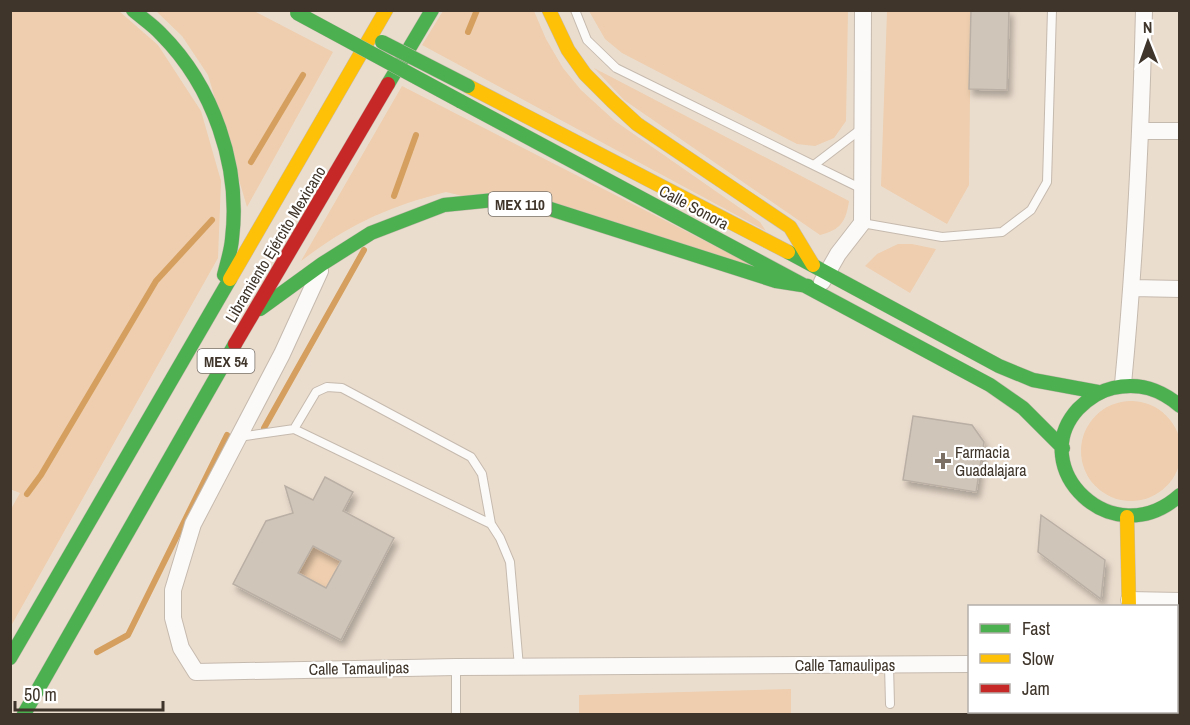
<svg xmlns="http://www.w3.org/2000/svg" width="1190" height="725" font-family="'Archivo Narrow',sans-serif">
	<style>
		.green { fill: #eeceae }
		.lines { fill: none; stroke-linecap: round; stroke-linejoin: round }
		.stream { stroke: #d49f5f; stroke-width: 6 }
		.building { fill: #d0c5b9; stroke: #baafa4; stroke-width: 1.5; fill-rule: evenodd; filter: url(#shadow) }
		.lane-casing { stroke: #c5baae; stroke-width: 10 }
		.street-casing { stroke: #c5baae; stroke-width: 18 }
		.fast-casing { stroke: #c5baae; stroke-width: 15 }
		.slow-casing { stroke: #c5baae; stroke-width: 15 }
		.jam-casing { stroke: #c5baae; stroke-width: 15 }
		.lane { stroke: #fcfaf8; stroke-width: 8 }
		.street { stroke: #fcfaf8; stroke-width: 16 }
		.fast { stroke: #4caf50; stroke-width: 14 }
		.slow { stroke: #ffc107; stroke-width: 14 }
		.jam { stroke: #c62828; stroke-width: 14 }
		.fast-bridge-casing { stroke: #c5baae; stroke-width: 15; stroke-linecap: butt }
		.fast-bridge { stroke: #4caf50; stroke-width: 14 }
		.poi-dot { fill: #7b7063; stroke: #fff; stroke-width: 2 }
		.labels { text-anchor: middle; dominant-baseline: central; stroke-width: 4.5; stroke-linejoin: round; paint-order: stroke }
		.shield { fill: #fff; stroke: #79726a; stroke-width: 1.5 }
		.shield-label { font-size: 15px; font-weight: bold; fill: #3f352a }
		.street-label { font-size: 16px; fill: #3f352a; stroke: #fff }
		.poi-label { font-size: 16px; fill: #3f352a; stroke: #fff; text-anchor: start }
	</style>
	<defs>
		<filter id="shadow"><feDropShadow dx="3.5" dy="6" stdDeviation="3" flood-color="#0004"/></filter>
	</defs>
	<rect width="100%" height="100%" fill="#ebddce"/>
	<path class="green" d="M11,11H119L158,45L201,111L221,181L218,258L11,626V509L20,493L10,489Z
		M156,11H254L333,52L247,207L208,75L182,36Z
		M443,11H534L546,39L563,68L581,90L615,121L760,222L766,231L422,45Z
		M589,11H848L846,121L834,138L815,146L797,144L622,53L605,39Z
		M887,11H971L969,185L947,224L881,186Z
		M594,68L849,201C846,222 840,230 820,235L624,100Z
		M402,86L760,269L446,192C387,207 350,224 301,261Z
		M898,244H912L936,249L910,293L865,266L877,254Z
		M1081 451a50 50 0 1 1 100 0a50 50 0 1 1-100 0Z
		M313,546L341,561L326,588L298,573Z
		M791,689V714H579V695Z"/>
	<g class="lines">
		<path class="stream" d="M468,32L477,10
			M251,162L303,75
			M394,196L416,135
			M264,428L364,250
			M27,494L41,475L156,281L212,220
			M97,652L128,635L227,435"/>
	</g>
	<path class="building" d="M971,10H1009L1007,90L969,89Z
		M913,416L972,425L984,442L976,492L903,480Z
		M325,477L353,492L343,511L394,538L341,640L233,584L266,521L293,513L285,486L313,500ZM313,546L341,561L326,588L298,573Z
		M1041,515L1105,560L1101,599L1038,552Z
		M1059,712H1115V714H1059Z"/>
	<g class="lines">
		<g class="lane-casing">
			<path id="lane" d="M575,10L587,40L616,68L860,188
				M814,165L861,129
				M862,223L942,237L1002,232L1031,210L1047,182L1052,10
				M294,429L316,392L327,387L342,388L471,457L482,474L491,524
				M239,437L294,429L491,524L500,538L510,562L519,667
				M889,665L890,704
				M456,667V714"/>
		</g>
		<g class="street-casing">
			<path id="street" d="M1141,131H1180
				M320,271L282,354L193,524L173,590V618L181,648L196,672L456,667L970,664
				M822,282L838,254L862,223L863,10
				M1133,288L1180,289
				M1123,384C1135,260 1141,136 1144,10
				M1129,600L1180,601"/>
		</g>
		<g class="fast-casing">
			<path id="fast" d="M133,10C142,18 153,25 161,34C213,86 241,166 232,239C231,251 227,263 224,275
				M388,84L432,10
				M460,101L990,385L1023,408L1063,448
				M788,252L999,366L1033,380L1098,392
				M260,309L322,264L371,233L444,205L494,200L541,206L776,281L808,286
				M1180,406C1160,389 1139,382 1113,388C1099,391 1088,399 1078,409C1025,467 1112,556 1180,495
				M10,658L230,279
				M24,714L235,344"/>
		</g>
		<g class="slow-casing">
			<path id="slow" d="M549,10L568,50L585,74L612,101L637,124L790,227L813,265
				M468,86L788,252
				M230,279L386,10
				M1127,517L1129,606
				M1134,712V714"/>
		</g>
		<g class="jam-casing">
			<path id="jam" d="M235,344L388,84"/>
		</g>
		<use href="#lane" class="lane"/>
		<use href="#street" class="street"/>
		<use href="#fast" class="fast"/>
		<use href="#slow" class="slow"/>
		<use href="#jam" class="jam"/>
		<g class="fast-bridge-casing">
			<path id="fast-bridge" d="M297,13L460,101
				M382,42L468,86"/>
		</g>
		<use href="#fast-bridge" class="fast-bridge"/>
	</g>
	<path class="poi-dot" d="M940 452h6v6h6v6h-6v6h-6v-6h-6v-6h6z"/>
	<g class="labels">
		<g class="shield">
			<rect x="488.5" y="192" width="63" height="24" rx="4.5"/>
			<rect x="197.5" y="349" width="57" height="24" rx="4.5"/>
		</g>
		<g class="shield-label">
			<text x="520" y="204">MEX 110</text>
			<text x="226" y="361">MEX 54</text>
		</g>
		<g class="street-label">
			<text transform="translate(694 207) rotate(28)">Calle Sonora</text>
			<text transform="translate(275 244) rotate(-59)">Libramiento Ejército Mexicano</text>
			<text x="845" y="665">Calle Tamaulipas</text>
			<text transform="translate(359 668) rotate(-1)">Calle Tamaulipas</text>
		</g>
		<g class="poi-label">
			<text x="955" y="452">Farmacia<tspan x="955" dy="18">Guadalajara</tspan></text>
		</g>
	</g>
	<rect width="1190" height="725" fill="none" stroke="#3f352a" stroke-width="24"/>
	<rect x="968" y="605" width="210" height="108" fill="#ffffff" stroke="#b2aeaa" stroke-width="1.5"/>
	<rect x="980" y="624" width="30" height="9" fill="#4caf50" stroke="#b2aeaa" stroke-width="1.5"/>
	<text x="1022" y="635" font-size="18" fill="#3f352a">Fast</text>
	<rect x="980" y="654" width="30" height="9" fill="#ffc107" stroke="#b2aeaa" stroke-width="1.5"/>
	<text x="1022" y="665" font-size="18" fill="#3f352a">Slow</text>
	<rect x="980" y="684" width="30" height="9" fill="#c62828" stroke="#b2aeaa" stroke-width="1.5"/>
	<text x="1022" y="695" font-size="18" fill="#3f352a">Jam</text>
	<g transform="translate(1148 42) rotate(359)" stroke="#ffffff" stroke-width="4.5" paint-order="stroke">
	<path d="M0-4.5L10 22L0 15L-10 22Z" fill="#3f352a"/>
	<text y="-9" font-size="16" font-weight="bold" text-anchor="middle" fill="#3f352a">N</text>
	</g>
	<path d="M15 701v9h148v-9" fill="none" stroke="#3f352a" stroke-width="3"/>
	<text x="24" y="701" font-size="18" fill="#3f352a" stroke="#ffffff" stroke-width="4.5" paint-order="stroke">50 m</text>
</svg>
